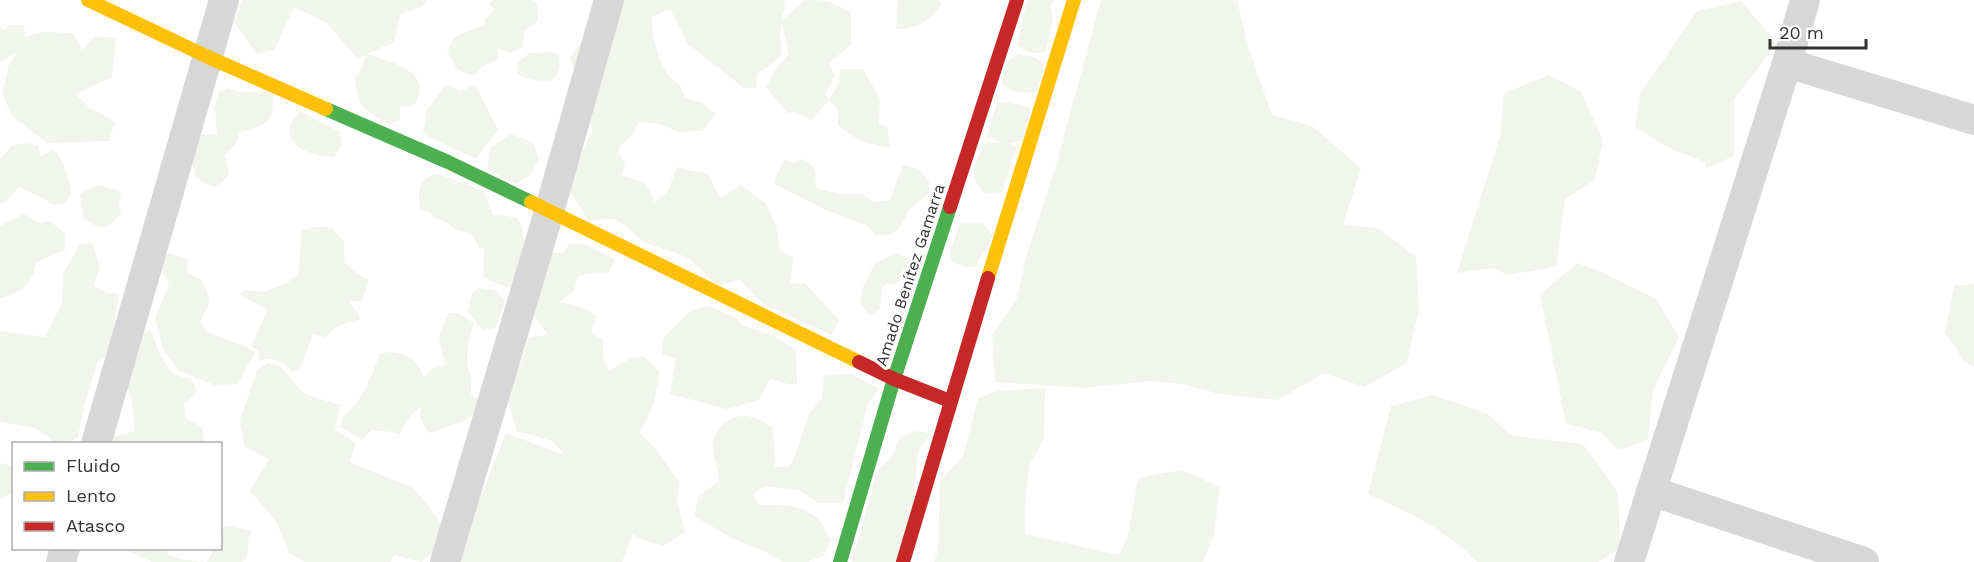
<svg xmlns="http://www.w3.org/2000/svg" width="1974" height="562" font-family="'Work Sans',sans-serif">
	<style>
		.green { fill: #f1f5ed }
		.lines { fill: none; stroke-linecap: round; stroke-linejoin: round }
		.street { stroke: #d7d7d7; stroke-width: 30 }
		.fast { stroke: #4caf50; stroke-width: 14 }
		.slow { stroke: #ffc107; stroke-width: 14 }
		.jam { stroke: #c62828; stroke-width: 14 }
		.labels { text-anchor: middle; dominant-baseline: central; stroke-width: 6; stroke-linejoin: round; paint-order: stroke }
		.street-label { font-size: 16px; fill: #333; stroke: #fff }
	</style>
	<rect width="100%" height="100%" fill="#fff"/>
	<path class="green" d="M242,0H427L422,7L400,14L394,42L367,54C383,60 421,67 420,90C420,94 417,100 416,104L400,107V120L389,124C364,109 358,110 355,78L361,70L366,55L357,58L327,23L294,7L274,50L257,54L234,22Z
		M492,0H532L537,3L538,21L524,31L523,47L510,53L497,48L499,59L483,66L474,76L458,70L447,53L454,38L468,31L485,25L484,20L495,9L489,5Z
		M617,0H786L782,20L805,0C827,0 832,1 851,13V45L829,63L835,76L825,94L829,100L837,87L841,69H863L880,99L879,124L888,128L889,148C866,143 857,141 838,125V111L829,100L811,120L795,112L788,113L766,87L775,70L789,55L782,23L780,34L782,54L770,65L758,73L756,88H744L688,44L670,9L652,17C652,35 657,56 666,72C674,86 680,77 685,98L703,103L716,114L702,131L679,132L659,124L639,122L632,135L617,150L625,163L621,175L646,184L655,202L668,191L677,167L691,171L707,173L720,198L741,185L766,204L776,226L780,251L793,257L790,284L805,283L839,320L831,335L762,303L740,280L717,285L689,258L644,242L616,219L588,220L567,186L593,129L570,57Z
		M898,0H940L941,5C926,23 919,28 896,29Z
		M1027,0H1055L1050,7L1053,19L1045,52C1035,54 1024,53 1017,44Z
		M1101,0H1237L1249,49L1272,115L1312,126L1361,168L1343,225L1378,228L1416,257L1419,309L1407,363L1364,387L1324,373L1278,400L1219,394L1183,384L1150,381L1083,388L995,382L992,335L1016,301L1027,254L1055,168Z
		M1741,1L1777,44L1734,99V156L1706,168L1705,162L1669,148L1635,127L1640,94L1697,11Z
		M10,25H24L25,37L42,32L73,33L82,50L95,36L116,38L112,77L75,94L89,107L115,122L109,141L47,143L12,116L2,94L9,64L16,53L0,62V28L5,30Z
		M551,52L559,55C563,90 539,83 517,74L518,63L529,53Z
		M1017,55L1032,56L1045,65L1036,93L1014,92L1002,84L1007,61Z
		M1549,75L1581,92L1603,140L1595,180L1565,199L1556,267L1507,275L1493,268L1457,273L1500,136L1504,93Z
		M446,85L461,91L475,85L498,130L476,159L423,134L427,110Z
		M227,88L238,92L273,93C274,125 266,124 239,133L237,142L225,155L229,175L221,183L214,187L204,183L195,176L192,158L199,135L217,134L215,106L218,93Z
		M1010,102L1031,108L1023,141L1008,143L1017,147L1002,192L984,194C967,174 975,163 986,142L1004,143L987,137L997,103Z
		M300,111L340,132L342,145L334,157C316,157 283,149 291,123C293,119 298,114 300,111Z
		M511,134L533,143L539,159L530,175L516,184L487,170L490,148Z
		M27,143L38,146L41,157L54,149C65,163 70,178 71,195L63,204H51L45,199L19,187L10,198L0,205V159L13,145Z
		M802,159C820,168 814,171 816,188L840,194H862L873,202L890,200L903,165L919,169L929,182V193C923,199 915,204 910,210C898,226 901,236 877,236L866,225L828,211L776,185L774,181L784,160L794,163Z
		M435,173L484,191L493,215H502L517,218L521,224L526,249L513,289L490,281L483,276L484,249L479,248L473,236L467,232L456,230L443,220L434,218L430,212L421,211C417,192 417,183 435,173Z
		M98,185L117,190L121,194L118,206L122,211C109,231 102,231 83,218L80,194Z
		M24,214L40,223L50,221L65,233V250L56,253L36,263C30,289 24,289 0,299V226Z
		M960,223H983L993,236L975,267H965L951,262L950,252Z
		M317,227H331L344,242C343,268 348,267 369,280L362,301H348L359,315V321C345,322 333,326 326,338L313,333L301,367L293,373C283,361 273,356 258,361L259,351L251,346L268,310L239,294L245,290L264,292L288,282L298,274L302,230Z
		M92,243L100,267L94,286L105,292L119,294L109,355L97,362L85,403L78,437C49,454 52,431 29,427C20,425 10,424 0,421V331L45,337L62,303L63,274L80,244Z
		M569,244H584L615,259L609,273H594L578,276L574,291L559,302L584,308L597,317L591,333L603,340V357L609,371L629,359L644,356L660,372L654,403L640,433L657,451L679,482L677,501L685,532L663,546L637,538L633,533L622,562H455L506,433L565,455L552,441L517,431L511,411L507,389L513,374L520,366L529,337L548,335L532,312L547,253H563Z
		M169,253L188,260L187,272L202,280L210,301L201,321L205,331L247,347L255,353L248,364L238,384L214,385L178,370L163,349L155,319L169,284L159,263Z
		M897,253L911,260L912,268L896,284H887L881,288L882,293L880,309L870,316L860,303L862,289L875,263Z
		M1577,263L1597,270L1656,299L1679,337L1653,390L1648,439L1622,449H1617L1602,433L1566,424L1540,295Z
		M1974,284V367L1965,362L1945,333L1954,286Z
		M479,288L495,290L505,301L495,328L482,330L468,312L472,293Z
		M710,306L736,318L742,325L774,336L796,350L797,384H788L770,379L758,401L726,409L670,394L676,358L662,355L663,339L679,322L692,310Z
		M449,313H458L474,323C468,342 463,360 472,378L471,383V394L481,403L480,412L466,420L430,433C421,423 419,418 421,406L412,414L399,435L392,432L371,430L362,440L341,427L342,417C363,402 371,377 380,353C392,351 408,353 417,364C420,367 422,373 424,377L431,369L445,365L439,336Z
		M151,330C158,349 165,378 190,378L196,387V394L184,404L185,418L202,427L204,440L199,444H110L113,437L135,431L132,401L125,383L133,374V362L141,332Z
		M268,363L280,366L304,394L340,405L335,430L356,443L350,462L413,488L427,504L441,524L442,545L421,562L394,555L391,562H305L289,553L276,521L250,491L269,459L244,446L240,420L257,370Z
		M851,374L879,389L868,404L843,503H818L799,490L772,487H764L753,494L759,505C780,504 802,504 819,520C824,525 827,535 831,541L824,555L808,562H782L768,553L732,538L694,516L699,496L719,481C719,469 713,458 713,447C713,427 732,412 752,417C760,419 766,423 773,428L775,467H788L793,461L809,414L822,398L824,375Z
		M1045,388L1044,439L1029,466L1025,506V534L1119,555L1128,535L1137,484L1141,477L1182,470L1220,487L1214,534L1203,562H934L938,550L940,481L963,456L978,398L997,391Z
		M1433,395L1488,414L1510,435L1583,444L1618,492L1620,548L1598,562H1477C1444,528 1410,513 1368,494L1391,406Z
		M916,431L930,433L927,440L918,450L909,562H852L877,471L891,458L900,437Z
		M0,463L8,465L14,470L13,493L0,498Z
		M225,525L251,531L246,558L242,562H207L214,549L220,548L221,534Z
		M123,549H165L169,555L185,560L205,562H152Z"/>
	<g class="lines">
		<path class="street" d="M1787,63L1974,120
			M96,444L224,0
			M1651,491L1864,562
			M61,562L65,548
			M445,562L549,212L609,0
			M1629,562L1787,63L1805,0"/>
		<path class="fast" d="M326,109L448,162L531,202
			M840,562L894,379L950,207"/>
		<path class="slow" d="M88,0L208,57L326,109
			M531,202L859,362
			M988,278L1074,0"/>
		<path class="jam" d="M950,207L1017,0
			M859,362L894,379L950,401
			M903,562L988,278"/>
	</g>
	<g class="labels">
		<g class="street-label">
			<text transform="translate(910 275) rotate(-72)">Amado Benítez Gamarra</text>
		</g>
	</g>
	<rect x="12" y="442" width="210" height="108" fill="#ffffff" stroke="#adadad" stroke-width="1.5"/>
	<rect x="24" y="462" width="30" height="9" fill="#4caf50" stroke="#adadad" stroke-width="1.5"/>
	<text x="66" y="472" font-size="18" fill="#333333">Fluido</text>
	<rect x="24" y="492" width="30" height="9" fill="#ffc107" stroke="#adadad" stroke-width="1.5"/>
	<text x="66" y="502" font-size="18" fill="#333333">Lento</text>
	<rect x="24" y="522" width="30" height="9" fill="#c62828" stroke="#adadad" stroke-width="1.5"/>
	<text x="66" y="532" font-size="18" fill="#333333">Atasco</text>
	<path d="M1770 39v9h96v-9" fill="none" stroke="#333333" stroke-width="3"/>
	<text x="1779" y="39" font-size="18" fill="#333333" stroke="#ffffff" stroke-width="4.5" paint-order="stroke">20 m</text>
</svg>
